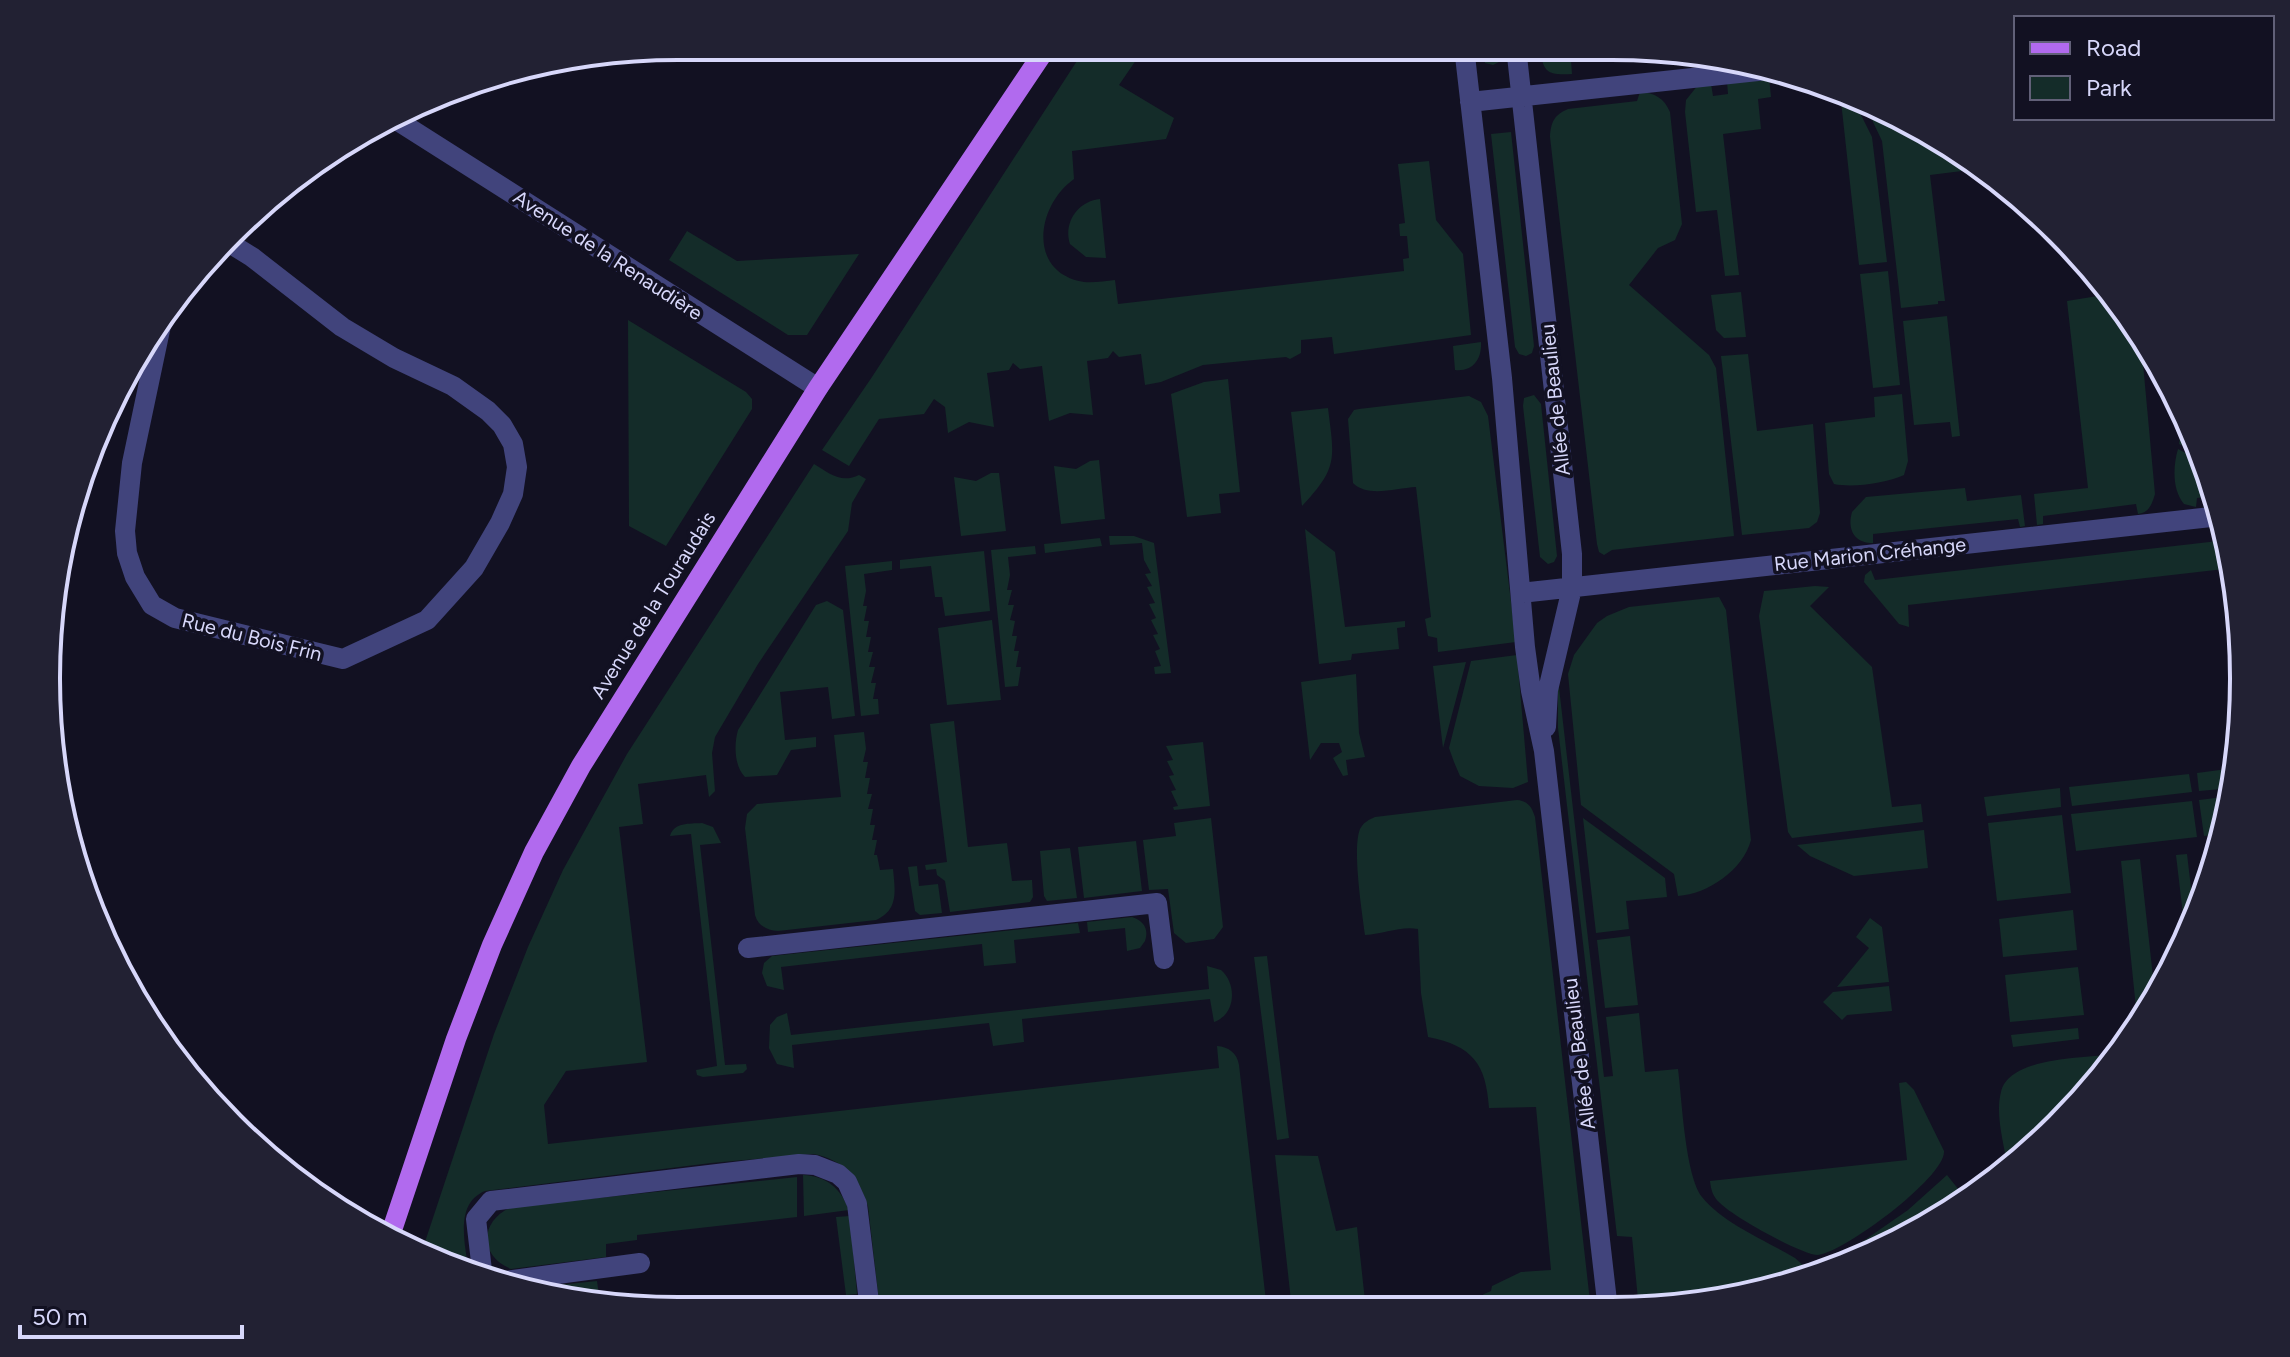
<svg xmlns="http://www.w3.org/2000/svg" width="2290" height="1357" font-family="Figtree,sans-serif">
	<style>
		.green { fill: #142c29 }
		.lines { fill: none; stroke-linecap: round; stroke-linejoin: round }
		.minor { stroke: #41447c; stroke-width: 20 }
		.major { stroke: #b16aee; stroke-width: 20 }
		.labels { text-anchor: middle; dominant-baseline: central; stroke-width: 7; stroke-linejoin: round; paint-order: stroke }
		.street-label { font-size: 20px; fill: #d7d7fa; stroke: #121122 }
		.rim { fill: none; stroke: #d7d7fa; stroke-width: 4 }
	</style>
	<rect width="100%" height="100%" fill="#121122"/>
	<path class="green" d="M1086,47H1145L1119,85L1174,118L1166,139L1072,151L1074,179C1036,206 1027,273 1084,282C1094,283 1105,281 1115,280L1118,304L1404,271L1403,259L1409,258L1407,236H1400L1399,224L1405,223L1398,164L1429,161L1436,220L1463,254L1471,335L1334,354L1332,337L1301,340V353L1290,359L1286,357L1203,365L1161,382L1145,385L1141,354L1119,357L1113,351L1108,358L1087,361L1093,415L1070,413L1049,421L1042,366L1020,369L1013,363L1009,370L987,373L994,427L969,422L948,433L945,407L934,399L924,414L879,419L849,466L822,450L872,377Z
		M1481,47H1500L1499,62L1493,65L1485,63Z
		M1540,47H1570L1572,74C1547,75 1543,73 1540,47Z
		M1769,77L1771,97L1758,99L1761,129L1723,134L1739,275L1725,276L1717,210L1696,212L1685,112L1686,100L1698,85L1711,84L1713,96L1728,94L1727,82Z
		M1640,92C1655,93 1664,98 1670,112L1682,224L1675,240L1658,248L1629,285L1709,355L1716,368L1734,536L1612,550L1604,555L1599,552L1597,544L1550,137C1551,122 1554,115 1568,109L1637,101Z
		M1840,92L1853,99L1872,137L1887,262L1859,265Z
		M1865,105L1963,153L1978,165V169L1930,175L1945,301H1938V304L1901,308L1882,141Z
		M1511,132L1534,346L1532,353L1526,356L1519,354L1515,347L1491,134Z
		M1100,199L1106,258L1086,257L1070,244C1063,223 1078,201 1100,199Z
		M687,231L737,261L859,254L807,335H788L669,260Z
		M1888,271L1900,385L1873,388L1860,274Z
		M1741,292L1746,337L1724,338L1716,330L1711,295Z
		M2110,294L2140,331L2155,494C2152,504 2149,513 2138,514L2136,504L2043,516V524L2037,525L2034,494L2088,488L2067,301Z
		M1947,316L1960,436L1952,437L1950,422L1914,425L1903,321Z
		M628,320L746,392L752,399V409L666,546L629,526Z
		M1481,342C1482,359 1473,372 1455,370L1453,346Z
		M1748,354L1757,431L1813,424L1820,513L1817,522L1809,528L1742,535L1721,356Z
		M1228,379L1240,492L1219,494L1221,513L1187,517L1171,394L1204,382Z
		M1902,394L1908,461L1904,475C1886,483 1853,488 1834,484L1829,474L1825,423L1875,417L1874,397Z
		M1534,395L1541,404L1557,556L1554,562L1548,564L1540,557L1523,406L1524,398Z
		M1469,396L1481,402L1488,416L1516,642L1438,652L1437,638L1428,636L1425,619L1431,617L1416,487C1396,488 1368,498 1353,483L1348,419L1354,410L1359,409Z
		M1328,408C1334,458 1339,467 1302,506L1291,412Z
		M2184,413L2196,437L2201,455L2179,444Z
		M2178,449L2203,462L2214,496L2197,498L2196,507L2184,504C2172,490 2173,466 2178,449Z
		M1099,460L1105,519L1061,524L1054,466L1076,469L1090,461Z
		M814,464C829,473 841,484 859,475L866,479L852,503L848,531L758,664L715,737L712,753L715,791L709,797L706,775L638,784L643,824L619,827L647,1062L566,1071L544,1105L548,1144L1219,1068L1217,1046C1229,1047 1237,1053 1239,1065L1267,1310H880L868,1206C859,1179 843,1159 813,1154L711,1163L485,1191C453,1204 466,1247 469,1274L422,1251L494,1034L528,947L563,870L627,754Z
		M991,473H999L1006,531L961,536L954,477L976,481Z
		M1965,488L1967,501L2021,495L2025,526L2020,527L2018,519L1873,534V543C1854,543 1847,529 1852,512L1866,497Z
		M1305,529L1335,552L1345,627L1405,621V627L1397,628L1399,649L1352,654L1351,660L1319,664Z
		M1109,536H1134L1154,543L1171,673L1155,674L1154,667L1161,666L1155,651L1160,649L1153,635L1158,634L1151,620L1156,618L1149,604L1155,603L1147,587L1152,586L1145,574L1151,573L1144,560L1142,543L1110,545Z
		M1100,538L1102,546L1045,553L1044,544Z
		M2227,540L2233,568L1908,605L1909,627L1899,624L1864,582L1865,575L1871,570L1875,580Z
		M1035,546L1036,554L1008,557L1010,575L1007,590H1012L1008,605H1014L1010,620L1015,621L1012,636H1017L1014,651H1019L1016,667H1021L1018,686L1005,687L991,550Z
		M984,551L990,611L945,616L942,597H935L931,566L900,569V560Z
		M892,561V570L864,574L866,591L863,606H867L864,621H869L866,637H871L868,652H873L869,667H875L871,683H876L873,699H878L879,714L861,716L845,566Z
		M1815,586L1829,587L1810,606L1872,667L1892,807L1921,804L1923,822L1792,838L1788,832L1759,616L1764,591Z
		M1719,597L1726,610L1751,840C1743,870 1708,894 1678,896L1674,874L1581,805L1568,674L1574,655L1597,623L1607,616L1629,607Z
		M827,601L843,610L855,716L832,719L828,687L780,692L785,740L816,737V747L791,750L777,775L745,777C734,766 734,744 738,730L816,605Z
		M992,620L1001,700L947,705L938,628Z
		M1517,655L1528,782L1513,788L1479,786L1460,776L1454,762L1449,748L1471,661Z
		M1466,662L1443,748L1433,666Z
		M1356,674L1359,733L1365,757L1346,760L1348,775L1343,776L1333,758L1342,752L1339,743H1321L1310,760L1301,682Z
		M1558,679L1604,1077L1613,1076L1606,1017L1639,1013L1645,1072L1678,1069C1682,1099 1685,1175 1702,1197C1724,1224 1765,1240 1795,1258L1804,1266L1809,1279L1653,1310H1639L1632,1237L1617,1236L1558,728Z
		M954,721L968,847L1007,843L1012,881L1032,880L1033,897L1030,902L950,912L945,881L937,875L936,869L926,870L925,865L947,862L930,724Z
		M864,732L866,749L863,762H868L865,778H870L867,794H872L868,809H873L870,825H875L872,840H877L874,855H877L880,870L893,869C895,890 899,910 876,920L778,931C767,930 758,926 755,915L745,828L747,814L757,804L841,797L834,735Z
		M1203,742L1210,806L1174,810L1173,807L1178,806L1171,791L1176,790L1169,776L1174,775L1167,761L1173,760L1166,746Z
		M2235,768L2233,788L2199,791L2197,773Z
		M2189,774L2192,792L2072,806L2069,787Z
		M2060,788L2061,807L1987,816L1984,797Z
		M2232,796L2222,834L2204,836L2199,800Z
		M1517,800C1528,801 1532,807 1535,817L1591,1310H1465L1484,1294L1491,1291L1492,1286L1521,1272L1551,1270L1536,1107L1489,1108C1486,1064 1473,1046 1428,1037L1421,993L1418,929C1400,926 1384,934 1365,935C1362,912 1352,849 1360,829C1363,823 1368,820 1375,817Z
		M2192,801L2197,837L2076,851L2071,814Z
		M2062,815L2071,893L1997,901L1988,823Z
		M1211,818L1223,927L1214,939L1186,943L1174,933L1168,889L1149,890L1143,840L1176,836L1174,823Z
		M1583,818L1665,878L1667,897L1626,901L1629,929L1596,933Z
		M702,823L713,827L721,843L700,845L725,1065L746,1064L747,1069L743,1073L703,1077L697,1075L696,1070L717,1066L691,834L670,836C674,822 689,824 702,823Z
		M1924,830L1928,868L1854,876L1810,856L1797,845Z
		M1136,841L1142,891L1084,898L1078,847Z
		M1070,848L1077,898L1047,901L1044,896L1040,851Z
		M2187,854L2195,922L2186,940L2176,855Z
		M2140,859L2153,977L2166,976L2150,1007L2136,1008L2121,861Z
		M917,866L919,886L938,884L942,913L920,915L915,911L908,867Z
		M2073,910L2077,950L2003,957L1999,919Z
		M1132,917C1144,921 1149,929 1145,941L1140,948L1127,951L1125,928L1088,932L1087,922Z
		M1870,918L1882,927L1889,982L1837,987L1869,948L1856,937Z
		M1078,923L1080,933L1014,940L1016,963L984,966L982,944L781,967L784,990L767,986L762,973L764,963L772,956Z
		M1630,936L1638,1005L1605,1008L1597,940Z
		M1267,956L1289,1138L1277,1140L1254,957Z
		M1207,966L1221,970C1238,985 1235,1015 1214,1022L1210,999L1022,1019L1024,1042L993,1046L989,1023L792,1045L794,1068L777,1064L769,1048L770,1025L777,1017L787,1013L791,1035L1209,989Z
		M2078,967L2084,1015L2010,1022L2005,975Z
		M1889,986L1892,1011L1847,1015L1842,1020L1823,1002L1833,992Z
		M2078,1028L2079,1039L2013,1047L2011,1035Z
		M2117,1054C2096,1080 2060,1139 2026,1143L2027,1150L2007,1165C2004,1143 1995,1115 2001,1092C2009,1056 2087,1058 2117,1054Z
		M1906,1082L1914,1090L1944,1151C1946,1177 1843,1253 1818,1255C1802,1255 1732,1216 1720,1203C1713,1197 1711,1190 1710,1181L1907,1160L1899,1083Z
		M1275,1155L1318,1156L1336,1231L1357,1227L1366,1310H1292Z
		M803,1175C827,1176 841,1189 849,1210L804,1216Z
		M1947,1175L1959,1190L1963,1199L1928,1226L1831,1270L1846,1253L1908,1210Z
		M797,1177V1217L637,1235V1240L606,1244V1257L511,1269C478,1256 480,1220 512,1207Z
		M850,1216L857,1294L846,1295L836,1217Z
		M597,1281L600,1302L530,1288Z"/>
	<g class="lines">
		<path class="minor" d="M1464,47L1502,378L1525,647L1531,691L1544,751L1608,1310
			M1516,47L1572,554V588L1548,690L1546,727
			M1470,102L1767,70
			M398,121L818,388
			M163,316L132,463L125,531L127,553L135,577L152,605L175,618L343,659L427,620L474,568L500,523L513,494L517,467L513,444L502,425L488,411L453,386L394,358L342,327L252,257L231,244
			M1521,593L2220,516
			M748,948L1157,903L1164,959
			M483,1279L476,1219L491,1201L799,1164L815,1165L838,1174L847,1182L857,1204L870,1310
			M497,1282L640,1263"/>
		<path class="major" d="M390,1236L456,1039L492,945L534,852L581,766L818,388L1047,47"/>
	</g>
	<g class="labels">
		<g class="street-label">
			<text transform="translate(608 255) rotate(33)">Avenue de la Renaudière</text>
			<text transform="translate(1555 400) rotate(-96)">Allée de Beaulieu</text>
			<text transform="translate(1870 554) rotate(-6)">Rue Marion Créhange</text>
			<text transform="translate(653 605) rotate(-58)">Avenue de la Touraudais</text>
			<text transform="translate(252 637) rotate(14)">Rue du Bois Frin</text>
			<text transform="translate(1579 1054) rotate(-97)">Allée de Beaulieu</text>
		</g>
	</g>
	<path d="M0 0H2290V1357H0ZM678 60H1612A618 618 0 0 1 2230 678V679A618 618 0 0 1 1612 1297H678A618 618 0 0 1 60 679V678A618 618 0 0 1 678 60Z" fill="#222133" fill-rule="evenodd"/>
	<path class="rim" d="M678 60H1612A618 618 0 0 1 2230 678V679A618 618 0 0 1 1612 1297H678A618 618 0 0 1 60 679V678A618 618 0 0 1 678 60Z"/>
	<rect x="2014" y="16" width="260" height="104" fill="#121122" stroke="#616078" stroke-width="2"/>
	<rect x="2030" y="42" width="40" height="12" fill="#b16aee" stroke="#616078" stroke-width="2"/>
	<text x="2086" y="56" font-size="24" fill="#d7d7fa">Road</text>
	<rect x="2030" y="76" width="40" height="24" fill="#142c29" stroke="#616078" stroke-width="2"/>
	<text x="2086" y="96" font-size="24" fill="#d7d7fa">Park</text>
	<path d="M20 1325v12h222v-12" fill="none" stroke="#d7d7fa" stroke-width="4"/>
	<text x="32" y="1325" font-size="24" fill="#d7d7fa" stroke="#121122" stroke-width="6" paint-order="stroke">50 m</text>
</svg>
